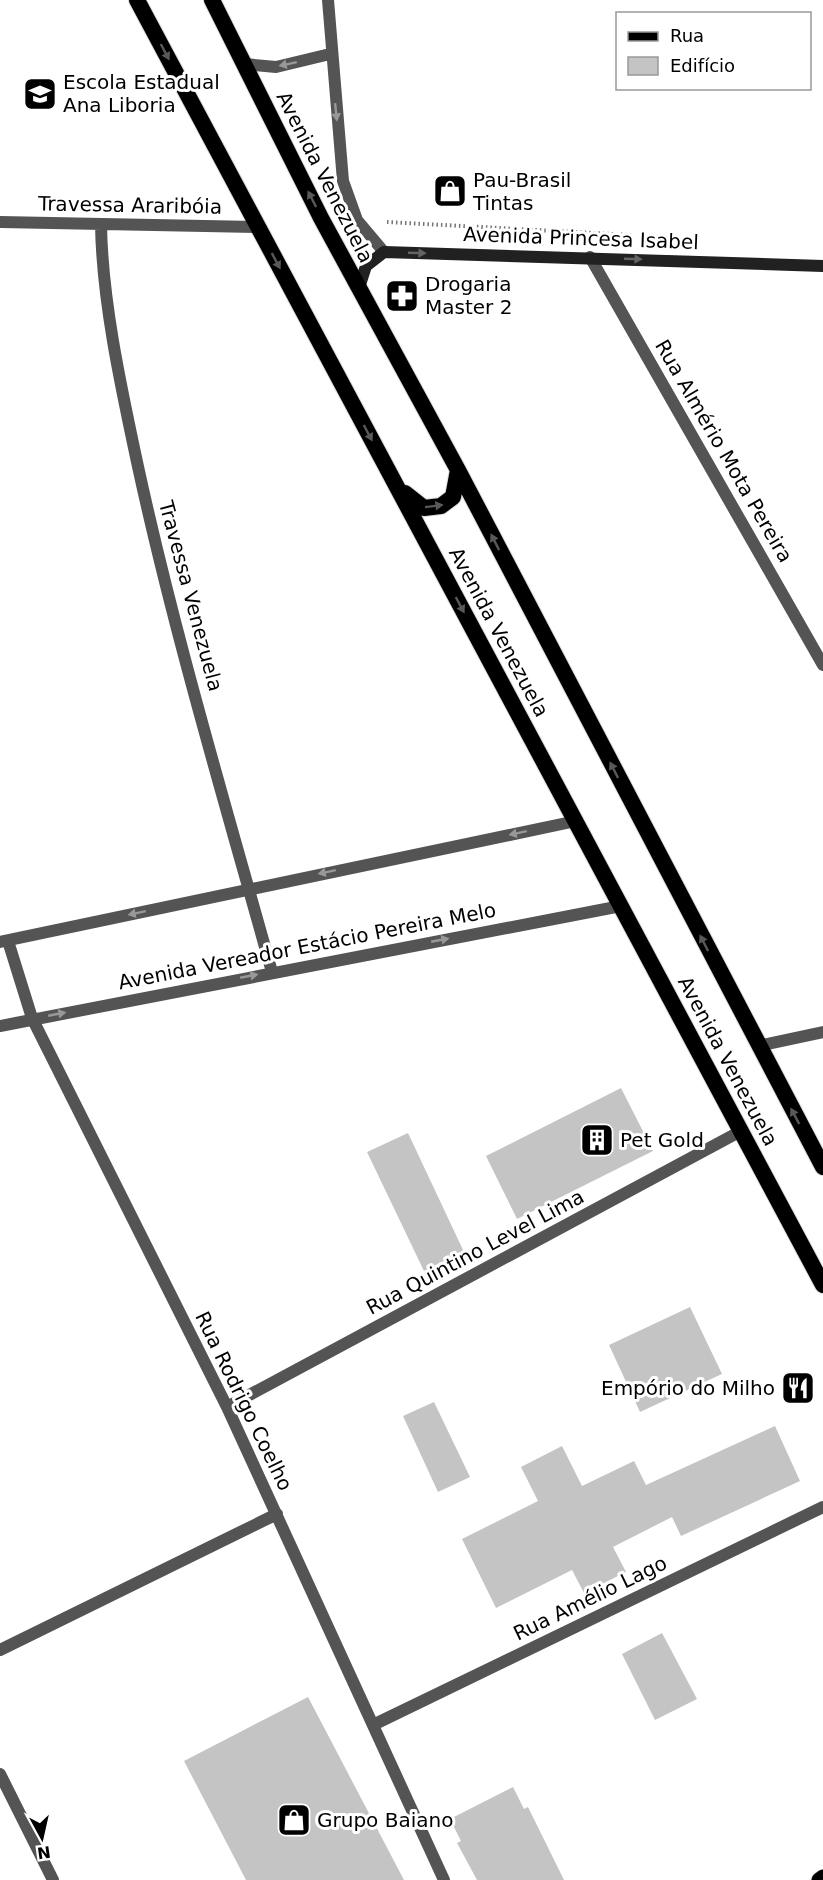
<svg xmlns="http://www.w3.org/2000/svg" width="823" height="1880" font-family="'DejaVu Sans',sans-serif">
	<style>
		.building { fill: #c4c4c4 }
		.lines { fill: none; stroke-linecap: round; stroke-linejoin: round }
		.primary-casing { stroke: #dbdbdb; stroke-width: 16 }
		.trunk-casing { stroke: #dbdbdb; stroke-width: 18 }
		.path { stroke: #767676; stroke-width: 4; stroke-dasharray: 1.5 3; stroke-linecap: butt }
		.minor { stroke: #545454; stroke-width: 12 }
		.tertiary { stroke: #545454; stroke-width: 12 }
		.secondary { stroke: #212121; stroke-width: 12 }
		.primary { stroke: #000; stroke-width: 15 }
		.trunk { stroke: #000; stroke-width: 16 }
		.oneway { fill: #595959 }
		.oneway2 { fill: #989898 }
		.oneway3 { fill: #646464 }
		.labels { text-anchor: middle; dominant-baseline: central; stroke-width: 6; stroke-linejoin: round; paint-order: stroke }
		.poi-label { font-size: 20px; fill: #000; stroke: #fff; text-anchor: start }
		.street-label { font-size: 20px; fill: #000; stroke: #fff }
	</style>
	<rect width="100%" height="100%" fill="#fff"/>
	<path class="building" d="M621,1088L653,1151L517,1219L486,1156Z
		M408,1133L464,1252L424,1271L367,1152Z
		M690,1307L722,1374L640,1412L609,1345Z
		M434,1402L470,1477L438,1492L403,1416Z
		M775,1426L800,1481L681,1536L672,1517L613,1547L626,1572L584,1593L572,1570L496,1608L462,1539L538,1501L521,1467L562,1446L582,1486L634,1461L646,1485Z
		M662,1633L697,1699L655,1720L622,1654Z
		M308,1697L404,1880H246L184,1761Z
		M513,1787L524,1809L528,1807L564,1880H477L457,1843L461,1841L450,1819Z"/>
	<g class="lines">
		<g class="primary-casing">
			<path id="primary" d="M819,1880L823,1877"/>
		</g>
		<g class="trunk-casing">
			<path id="trunk" d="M137,0L823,1285
				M212,0L321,218L458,470L823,1167
				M405,493L424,508L441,506L453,497L458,470"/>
		</g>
		<path class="path" d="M387,222L631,235"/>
		<path class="minor" d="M328,0L343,181L357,220L384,252
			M244,64L276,67L330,54
			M0,222L258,227
			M101,224C102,300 121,387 137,462C174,633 225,803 272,972
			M590,257L823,665
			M8,941L32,1018L227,1407L444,1880
			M758,1046L823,1032
			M227,1407L741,1131
			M0,1650L277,1514
			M375,1724L823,1507
			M0,1774L53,1880"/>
		<path class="tertiary" d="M0,942L576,821
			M0,1026L621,906"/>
		<path class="secondary" d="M359,288L366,266L384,252L823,266"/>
		<use href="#primary" class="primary"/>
		<use href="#trunk" class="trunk"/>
	</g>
	<defs><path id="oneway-solid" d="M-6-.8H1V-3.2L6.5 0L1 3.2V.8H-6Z" transform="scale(1.5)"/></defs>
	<g class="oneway">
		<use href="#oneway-solid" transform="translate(165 52) rotate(62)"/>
		<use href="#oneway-solid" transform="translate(312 199) rotate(-117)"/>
		<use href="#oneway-solid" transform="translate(276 261) rotate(62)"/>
		<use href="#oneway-solid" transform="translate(368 433) rotate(62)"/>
		<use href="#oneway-solid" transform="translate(434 506) rotate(-7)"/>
		<use href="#oneway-solid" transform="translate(495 542) rotate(-117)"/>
		<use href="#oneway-solid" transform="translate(460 605) rotate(62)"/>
		<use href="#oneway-solid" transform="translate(614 770) rotate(-117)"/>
		<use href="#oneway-solid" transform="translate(704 943) rotate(-117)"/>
		<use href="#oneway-solid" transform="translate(795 1116) rotate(-118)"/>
	</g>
	<g class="oneway2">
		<use href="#oneway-solid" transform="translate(288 64) rotate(168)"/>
		<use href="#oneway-solid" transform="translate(336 112) rotate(84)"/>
		<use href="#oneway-solid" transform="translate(518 833) rotate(168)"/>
		<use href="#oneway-solid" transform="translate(327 872) rotate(168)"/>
		<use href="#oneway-solid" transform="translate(137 913) rotate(168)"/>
		<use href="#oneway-solid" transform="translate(440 940) rotate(-11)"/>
		<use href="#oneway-solid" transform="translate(249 976) rotate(-11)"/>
		<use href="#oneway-solid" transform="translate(57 1014) rotate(-11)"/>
	</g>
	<g class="oneway3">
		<use href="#oneway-solid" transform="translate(417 253) rotate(2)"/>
		<use href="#oneway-solid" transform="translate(633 259) rotate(2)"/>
	</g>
	<defs>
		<g id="school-square" transform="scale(1.725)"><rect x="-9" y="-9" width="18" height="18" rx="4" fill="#000" stroke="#fff"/><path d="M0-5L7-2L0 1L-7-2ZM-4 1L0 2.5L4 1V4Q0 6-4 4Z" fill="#fff"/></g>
		<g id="shop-square" transform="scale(1.725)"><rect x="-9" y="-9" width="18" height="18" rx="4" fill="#000" stroke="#fff"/><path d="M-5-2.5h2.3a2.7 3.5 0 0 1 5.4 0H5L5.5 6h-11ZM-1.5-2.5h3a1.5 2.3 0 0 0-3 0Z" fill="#fff"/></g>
		<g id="pharmacy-square" transform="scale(1.725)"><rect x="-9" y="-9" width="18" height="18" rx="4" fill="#000" stroke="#fff"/><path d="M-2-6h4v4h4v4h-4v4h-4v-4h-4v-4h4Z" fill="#fff"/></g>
		<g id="building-square" transform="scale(1.725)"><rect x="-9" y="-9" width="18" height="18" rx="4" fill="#000" stroke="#fff"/><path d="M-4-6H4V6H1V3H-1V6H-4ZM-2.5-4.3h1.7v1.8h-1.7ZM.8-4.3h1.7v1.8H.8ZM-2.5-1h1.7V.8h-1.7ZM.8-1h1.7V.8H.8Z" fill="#fff"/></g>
		<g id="restaurant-square" transform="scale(1.725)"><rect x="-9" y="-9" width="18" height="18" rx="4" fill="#000" stroke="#fff"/><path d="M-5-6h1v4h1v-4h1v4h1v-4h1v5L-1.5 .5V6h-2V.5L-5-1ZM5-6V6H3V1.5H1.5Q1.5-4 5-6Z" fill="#fff"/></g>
	</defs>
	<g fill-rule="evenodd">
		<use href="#school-square" x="40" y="94"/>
		<use href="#shop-square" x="450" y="191"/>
		<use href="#pharmacy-square" x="402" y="296"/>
		<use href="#building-square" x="597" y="1140"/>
		<use href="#restaurant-square" x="798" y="1388"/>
		<use href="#shop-square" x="294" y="1820"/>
	</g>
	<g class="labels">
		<g class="poi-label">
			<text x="63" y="82">Escola Estadual<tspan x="63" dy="23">Ana Liboria</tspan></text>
			<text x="473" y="180">Pau-Brasil<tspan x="473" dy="23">Tintas</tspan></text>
			<text x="425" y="284">Drogaria<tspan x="425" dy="23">Master 2</tspan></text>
			<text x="620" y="1140">Pet Gold</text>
			<text x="775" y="1388" text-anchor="end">Empório do Milho</text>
			<text x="317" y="1820">Grupo Baiano</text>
		</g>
		<g class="street-label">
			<text transform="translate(325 177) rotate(63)">Avenida Venezuela</text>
			<text transform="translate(130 205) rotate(1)">Travessa Araribóia</text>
			<text transform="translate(581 238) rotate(2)">Avenida Princesa Isabel</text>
			<text transform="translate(724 451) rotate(60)">Rua Almério Mota Pereira</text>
			<text transform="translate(191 596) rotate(75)">Travessa Venezuela</text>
			<text transform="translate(499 632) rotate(62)">Avenida Venezuela</text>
			<text transform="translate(307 946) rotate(-11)">Avenida Vereador Estácio Pereira Melo</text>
			<text transform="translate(728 1061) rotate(62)">Avenida Venezuela</text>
			<text transform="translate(475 1252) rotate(-28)">Rua Quintino Level Lima</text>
			<text transform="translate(244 1401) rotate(64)">Rua Rodrigo Coelho</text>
			<text transform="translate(590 1598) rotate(-26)">Rua Amélio Lago</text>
		</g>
	</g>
	<rect x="616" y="12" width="195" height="78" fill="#ffffff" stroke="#999999" stroke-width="1.5"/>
	<rect x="628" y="32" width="30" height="9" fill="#000000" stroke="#999999" stroke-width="1.5"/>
	<text x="670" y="42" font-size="18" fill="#000000">Rua</text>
	<rect x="628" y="57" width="30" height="18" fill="#c4c4c4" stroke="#999999" stroke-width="1.5"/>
	<text x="670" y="72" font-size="18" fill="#000000">Edifício</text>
	<g transform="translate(42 1838) rotate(172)" stroke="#ffffff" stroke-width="4.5" paint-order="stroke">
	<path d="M0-4.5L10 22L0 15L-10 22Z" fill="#000000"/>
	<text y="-9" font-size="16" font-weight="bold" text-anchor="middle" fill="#000000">N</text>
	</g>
</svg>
